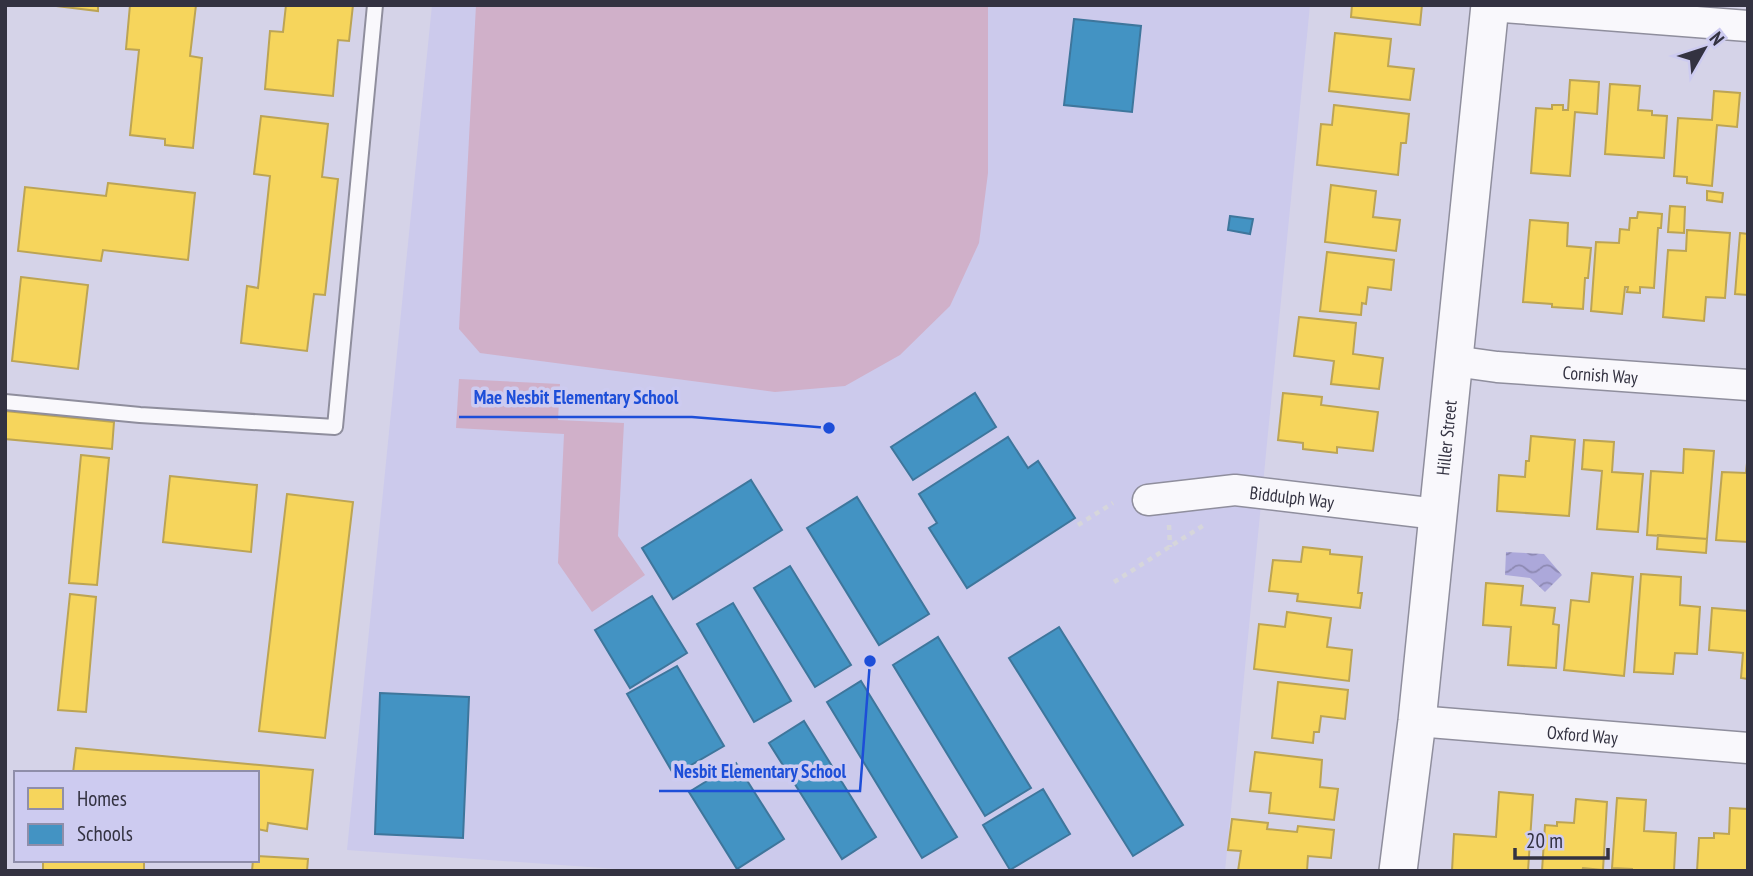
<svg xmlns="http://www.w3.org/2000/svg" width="1753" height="876" font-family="'PT Sans Narrow',sans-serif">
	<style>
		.built { fill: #cccaec }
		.park { fill: #d0b0c9 }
		.water { fill: url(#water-waves) }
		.homes { fill: #f6d55c; stroke: #bca454; stroke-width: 2 }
		.schools { fill: #4393c3; stroke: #3e769c; stroke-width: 2 }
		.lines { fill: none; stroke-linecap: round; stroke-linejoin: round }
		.service-casing { stroke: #8f8e9d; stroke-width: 18 }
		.minor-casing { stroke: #8f8e9d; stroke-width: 33 }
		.tertiary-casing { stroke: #8f8e9d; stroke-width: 40 }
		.path { stroke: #d6d6db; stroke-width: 4.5; stroke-dasharray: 5 5; stroke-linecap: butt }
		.service { stroke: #f9f8fc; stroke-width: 14 }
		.minor { stroke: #f9f8fc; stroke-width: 30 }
		.tertiary { stroke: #f9f8fc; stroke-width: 37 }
		.labels { text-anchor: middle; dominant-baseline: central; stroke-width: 7; stroke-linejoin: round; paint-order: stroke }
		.street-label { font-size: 18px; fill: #333241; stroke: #cdcbf0 }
		.leader { fill: none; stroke: #1d4ed8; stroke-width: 2.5 }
		.callout-dot { fill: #1d4ed8; stroke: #cdcbf0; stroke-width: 2.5 }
		.callout-label { font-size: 19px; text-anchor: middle; font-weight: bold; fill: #1d4ed8; stroke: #cdcbf0; stroke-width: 7; stroke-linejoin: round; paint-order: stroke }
	</style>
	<defs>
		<pattern id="water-waves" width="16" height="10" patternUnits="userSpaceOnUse" patternTransform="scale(1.75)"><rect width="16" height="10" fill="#aca8da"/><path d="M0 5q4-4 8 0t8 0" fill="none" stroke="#8d89b2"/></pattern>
	</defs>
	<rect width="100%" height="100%" fill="#d5d3e8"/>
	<path class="built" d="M432,5H1310L1225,871H645L347,850Z"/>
	<path class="park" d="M476,5H988V173L979,243L950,306L900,355L845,386L775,392L480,353L459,329Z
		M459,379L560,384L558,420L624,423L618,536L645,575L592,612L558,563L564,434L456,428Z"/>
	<path class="water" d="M1506,552L1544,554L1562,575L1545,592L1530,578L1505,575Z"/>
	<path class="homes" d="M48,5H98V11Z
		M130,5H196L190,56L202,58L193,148L165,145V139L130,135L139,50L126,49Z
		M286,5H353L349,41L338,40L333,96L265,89L270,31L283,32Z
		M1352,5H1422L1420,25L1351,17Z
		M1335,33L1391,39L1388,66L1414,69L1410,100L1329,91Z
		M1570,80L1599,82L1597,114L1575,112L1570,176L1531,173L1536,108L1552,109V105H1563V110H1568Z
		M1610,84L1640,86L1638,110L1652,111V115L1667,116L1664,158L1605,154Z
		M1714,91L1740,93L1737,127L1717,125L1712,186L1687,183V177L1674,176L1678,118L1712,120Z
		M1334,105L1409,114L1406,143H1401L1398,175L1317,165L1321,124L1332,125Z
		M261,116L328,124L322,177L338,179L325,295L314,294L307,351L241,343L247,286L258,288L270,176L254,174Z
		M108,183L195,193L188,260L103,250L101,261L18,251L25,187L106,196Z
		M1331,185L1376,191L1373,217L1400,220L1396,251L1325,242Z
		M1707,191L1723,193L1722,202L1707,200Z
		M1670,206L1685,207L1684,233L1668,232Z
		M1638,212L1662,214L1661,228H1658L1654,288L1640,287V293L1627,292L1628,287H1625L1622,314L1591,311L1596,242L1619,243L1620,229L1629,230L1630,218H1637Z
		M1530,220L1568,223L1567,246L1591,248L1588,278H1585L1583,309L1552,307V304L1523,302Z
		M1687,230L1730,233L1725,298L1706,297L1704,321L1663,317L1668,250L1686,251Z
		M1740,233L1748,234V295L1735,294Z
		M1327,252L1394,260L1391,290L1368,287L1366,304L1362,303L1361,315L1320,311Z
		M21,277L88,285L78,369L12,361Z
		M1299,317L1356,323L1353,354L1383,358L1379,389L1331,384L1334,361L1294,356Z
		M1283,393L1322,397L1321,405L1378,412L1373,451L1337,447V453L1303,449V443L1278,440Z
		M5,411L114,422L112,449L5,439Z
		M1531,436L1575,440L1569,516L1497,511L1499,475L1525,477L1526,461H1529Z
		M1584,440L1614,442L1612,472L1643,474L1638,532L1597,529L1602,471L1582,469Z
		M1684,449L1714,451L1707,539L1647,535L1651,471L1683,473Z
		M1748,453V542L1716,540L1722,472L1746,473Z
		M81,455L109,458L97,585L69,583Z
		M170,476L257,485L251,552L163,542Z
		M287,494L353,502L325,738L259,731Z
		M1658,535L1707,539L1706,553L1657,549Z
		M1303,547L1330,550V554L1362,557L1358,593H1362L1360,608L1297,601L1298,594L1269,591L1273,560L1301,562Z
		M1592,573L1633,577L1624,676L1564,670L1571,600L1589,602Z
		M1641,574L1681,577L1680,605L1700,607L1697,654L1675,653L1673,674L1634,672Z
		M1486,583L1523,586L1521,605L1555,608L1553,624L1559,625L1556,668L1508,665L1511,627L1483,625Z
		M70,594L96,597L86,712L58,710Z
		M1712,608L1748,611V679L1741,678L1743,653L1709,650Z
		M1287,612L1331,618L1327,647L1352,650L1349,681L1254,669L1259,624L1285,627Z
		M1278,682L1348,690L1345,719L1321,716L1319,732H1314L1313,743L1272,738Z
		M76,748L313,770L307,829L268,823L267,831L257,829V773H73Z
		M1255,752L1322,760L1320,787L1338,789L1334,820L1269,813L1271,793L1250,791Z
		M1499,792L1533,795L1528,871H1452L1454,834L1496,837Z
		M1617,798L1646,800L1644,831L1676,833L1674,871H1632V869L1612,868Z
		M1576,799L1607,802L1603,870L1583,868L1582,871H1542L1545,825L1557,826V822L1574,823Z
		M1730,808L1748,809V871H1697L1699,838H1714V833L1729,834Z
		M1232,819L1268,823L1267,829L1297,832L1298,826L1334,830L1331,858L1308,856L1307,871H1238L1241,851L1228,850Z
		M257,856L308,859L307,871H252L253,860H257Z
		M43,860H144V871H43Z"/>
	<path class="schools" d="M1074,19L1141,26L1132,112L1064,105Z
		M1230,216L1253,219L1250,234L1228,230Z
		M975,393L996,427L913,480L891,447Z
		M1008,437L1028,468L1038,461L1075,518L967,588L929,528L937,523L919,494Z
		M751,480L782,530L673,599L642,548Z
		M857,497L929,614L879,645L807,528Z
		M790,566L851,665L815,687L754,588Z
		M652,596L687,653L630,688L595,630Z
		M733,603L791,701L754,722L697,624Z
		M1059,627L1183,825L1133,856L1009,658Z
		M938,637L1031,788L985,816L893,665Z
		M677,666L724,746L674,775L627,694Z
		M861,681L957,837L922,858L827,702Z
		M380,693L469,697L463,838L375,834Z
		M804,721L876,837L842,859L769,743Z
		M736,763L784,839L737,869L689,792Z
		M1043,789L1070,834L1010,870L983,825Z"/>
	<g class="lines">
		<g class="service-casing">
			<path id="service" d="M5,402L140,415L335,427L375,5"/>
		</g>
		<g class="minor-casing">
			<g id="minor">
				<path d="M1490,6L1748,26"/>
				<path id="s1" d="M1454,361L1497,367L1748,385"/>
				<path id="s2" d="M1148,500L1235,490L1437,514"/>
				<path id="s3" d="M1417,721L1748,748"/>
			</g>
		</g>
		<g class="tertiary-casing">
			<g id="tertiary">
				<path id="s4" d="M1398,871L1417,721L1490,5"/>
			</g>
		</g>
		<path class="path" d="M1078,525L1113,503
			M1169,525L1170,547
			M1114,582L1204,525"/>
		<use href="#service" class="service"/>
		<use href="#minor" class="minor"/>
		<use href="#tertiary" class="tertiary"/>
	</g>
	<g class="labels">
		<g class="street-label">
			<text stroke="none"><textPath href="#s1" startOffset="147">Cornish Way</textPath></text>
			<text stroke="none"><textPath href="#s4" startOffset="436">Hiller Street</textPath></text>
			<text stroke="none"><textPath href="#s2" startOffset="145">Biddulph Way</textPath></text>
			<text stroke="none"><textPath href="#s3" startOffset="166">Oxford Way</textPath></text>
		</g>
	</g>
	<path class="leader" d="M829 428L692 417H459M870 661L860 791H659"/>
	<g class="callout-dot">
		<circle cx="829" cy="428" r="7"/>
		<circle cx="870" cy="661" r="7"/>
	</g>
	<g class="callout-label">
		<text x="576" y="404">Mae Nesbit Elementary School</text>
		<text x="760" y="778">Nesbit Elementary School</text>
	</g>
	<rect width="1753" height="876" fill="none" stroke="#333241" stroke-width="14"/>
	<rect x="14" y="771" width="245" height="91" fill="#cdcbf0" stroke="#8f8eaa" stroke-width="2"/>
	<rect x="28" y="788" width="35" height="21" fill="#f6d55c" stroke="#8f8eaa" stroke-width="2"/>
	<text x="77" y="806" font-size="21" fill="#333241">Homes</text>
	<rect x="28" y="824" width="35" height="21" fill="#4393c3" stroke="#8f8eaa" stroke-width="2"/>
	<text x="77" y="841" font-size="21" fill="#333241">Schools</text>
	<g transform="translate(1704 49) rotate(51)" stroke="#cdcbf0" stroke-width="5" paint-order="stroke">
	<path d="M0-5L12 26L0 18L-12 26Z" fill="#333241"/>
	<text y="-10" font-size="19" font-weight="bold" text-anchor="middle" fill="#333241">N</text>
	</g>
	<path d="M1515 848v10h93v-10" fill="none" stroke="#333241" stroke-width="3.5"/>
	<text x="1526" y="848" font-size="21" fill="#333241" stroke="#cdcbf0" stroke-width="5" paint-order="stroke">20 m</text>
</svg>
